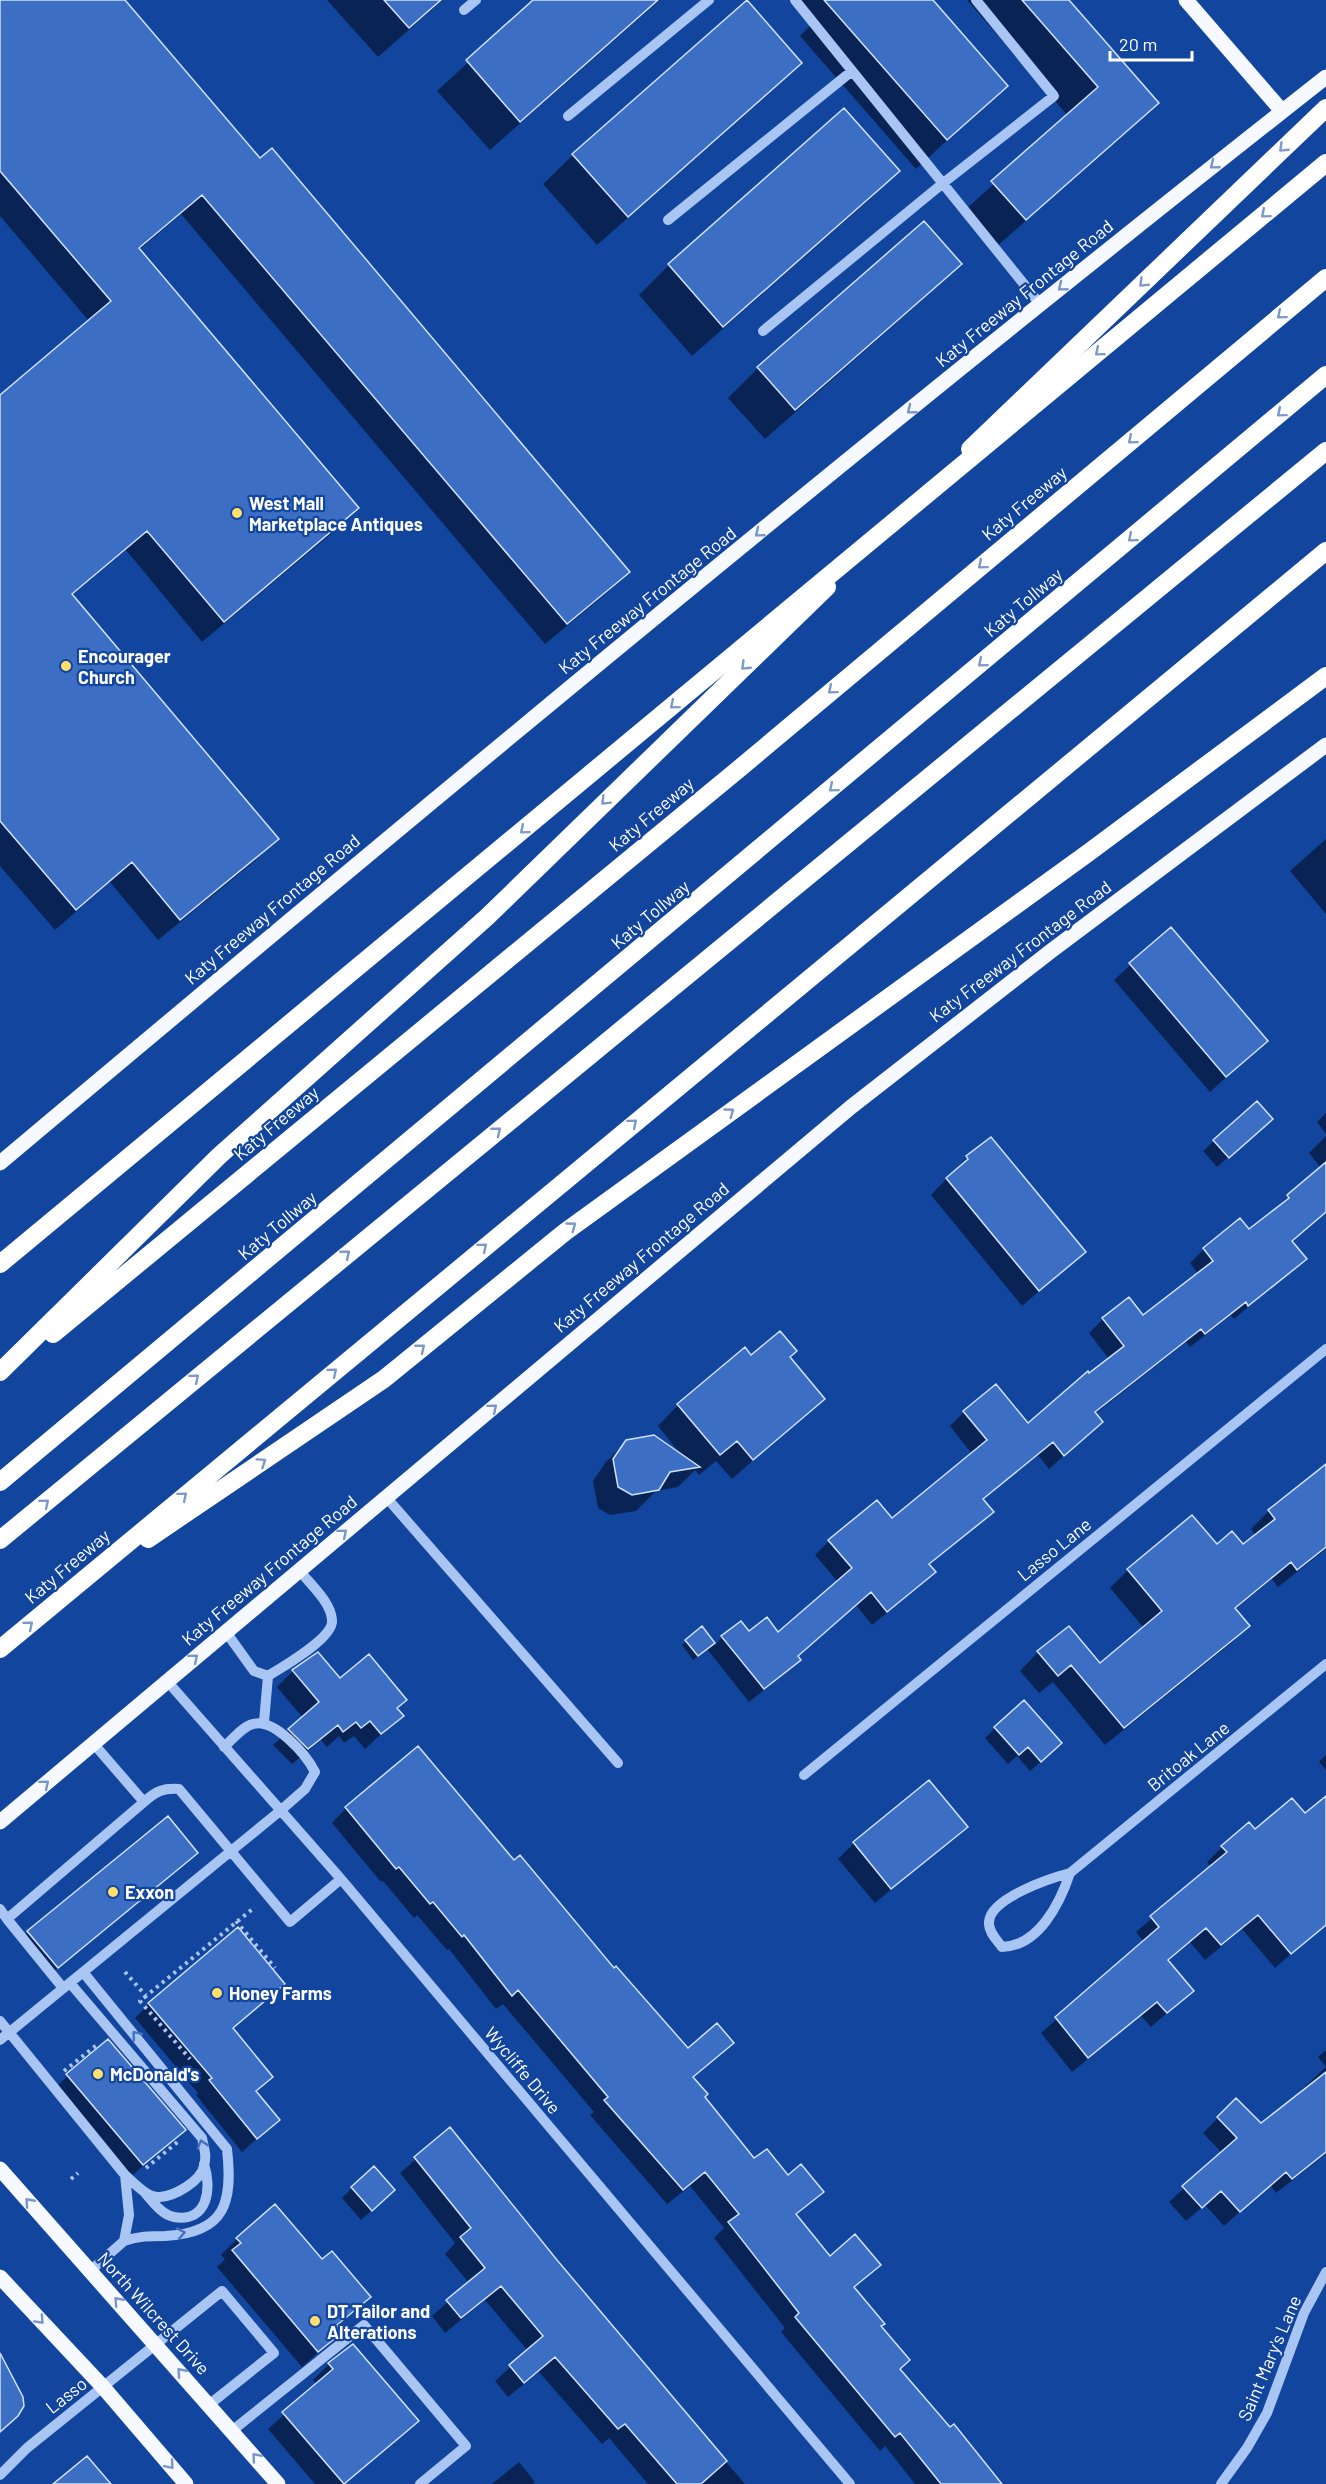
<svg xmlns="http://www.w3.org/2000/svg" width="1326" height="2484" font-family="Barlow,sans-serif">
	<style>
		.shadow { fill: #0007 }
		.building { fill: #3c6fc4; stroke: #d1e2fe; stroke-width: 1.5 }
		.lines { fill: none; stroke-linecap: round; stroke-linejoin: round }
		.path { stroke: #a9c5f4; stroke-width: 4; stroke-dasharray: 3 4.5; stroke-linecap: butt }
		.minor { stroke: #a9c5f4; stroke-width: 10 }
		.major { stroke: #f6f9ff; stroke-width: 15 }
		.highway { stroke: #fff; stroke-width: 18 }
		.highway-bridge { stroke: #fff; stroke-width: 18 }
		.oneway { stroke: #7d99c9 }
		.oneway2 { stroke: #7996c9 }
		.oneway3 { stroke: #4772bb }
		.poi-dot { fill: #ffdf6c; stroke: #12459d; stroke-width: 2 }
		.labels { text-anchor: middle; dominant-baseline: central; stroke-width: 4.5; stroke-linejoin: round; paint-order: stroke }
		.street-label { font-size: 18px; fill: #fff; stroke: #12459d }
		.poi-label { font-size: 18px; font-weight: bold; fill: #fff; stroke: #12459d; text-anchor: start }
	</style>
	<rect width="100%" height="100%" fill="#12459d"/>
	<path class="shadow" d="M0,0H123L260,160L628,572L607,593L545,644L181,214L139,250L357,508L337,529L202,642L126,550L71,596L277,839L256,860L158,940L110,882L55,930L0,866V397L89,321L0,216Z
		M327,0H443L378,57Z
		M536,0H660L490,150L437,91Z
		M798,0H931L1006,86L916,169L800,36L816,20Z
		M967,0H1067L1157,102L1127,132L995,248L963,212L1068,116Z
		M800,63L770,93L597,245L543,184L573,155Z
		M844,110L898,171L868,201L692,356L639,295L669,265Z
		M924,223L960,263L930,293L765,439L728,398L758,368Z
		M1326,839V914L1290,871Z
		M1170,929L1266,1041L1210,1092L1114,980Z
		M1326,1113V1134L1317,1122Z
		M1261,1129L1217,1167L1203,1151L1214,1141Z
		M1326,1136V1212L1291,1242L1305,1259L1234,1319L1231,1315L1190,1347L1186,1342L1095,1414L1101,1422L1049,1469L1038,1455L982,1500L992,1512L929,1565L934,1572L920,1586L872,1625L856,1605L796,1657L799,1660L784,1674L749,1702L707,1649L693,1660L682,1645L702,1629L715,1645L722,1637L778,1634L838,1582L815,1555L829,1541L891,1520L972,1454L950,1426L964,1412L1027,1425L1109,1359L1089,1333L1103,1319L1128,1299L1143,1317L1198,1274L1190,1263L1204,1249L1240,1220L1249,1231L1321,1168L1309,1153Z
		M967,1157L1084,1252L1022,1306L931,1195Z
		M751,1357L788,1358L823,1399L732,1479L716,1461L699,1475L695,1470L678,1487L656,1491L636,1511L610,1515L598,1508L593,1481L605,1463L626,1442L682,1456L658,1426L678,1405Z
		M1326,1468V1549L1278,1587L1272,1579L1234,1610L1248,1626L1230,1644L1105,1745L1053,1682L1039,1693L1020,1671L1038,1652L1100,1665L1144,1628L1110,1588L1128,1570L1217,1547L1243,1546L1256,1536L1251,1529L1269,1511Z
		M293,1671L339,1680L405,1700L396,1709L401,1716L365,1749L354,1736L344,1743L339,1736L327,1747L321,1740L292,1764L273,1745L303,1718L277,1687Z
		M995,1728L1050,1754L1030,1771L1017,1756L1008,1764L985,1738Z
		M1326,1755V1770L1319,1762Z
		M1326,1798L1325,1924L1275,1968L1242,1929L1205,1960L1190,1942L1168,1961L1192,1991L1151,2027L1141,2016L1072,2072L1041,2033L1144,1942L1136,1932L1211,1867L1207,1862L1222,1847L1254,1832L1305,1815Z
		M346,1808L514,1862L688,2051L732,2042L692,2078L703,2097L754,2161L822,2192L795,2216L829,2258L879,2265L853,2288L879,2327L898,2369L1002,2484H915L885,2446L880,2451L781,2332L785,2328L714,2238L724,2228L690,2186L667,2204L590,2115L594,2112L503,2004L496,2009L449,1949L447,1950L417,1915L414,1918L383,1881L381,1882L332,1823Z
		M966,1827L875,1903L838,1859L854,1843Z
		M192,1857L53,1972L24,1937L28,1932Z
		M283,1984L232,2029L271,2077L255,2093L278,2120L242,2152L196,2095L198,2093L135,2018L149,2004Z
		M108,2041L184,2130L127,2180L51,2091Z
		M1326,2050V2067L1318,2057Z
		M1326,2067V2154L1276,2193L1270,2185L1224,2226L1205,2205L1186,2221L1169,2202L1222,2153L1203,2133L1236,2100L1261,2125L1301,2094L1299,2092Z
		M450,2129L664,2390L745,2484H648L609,2438L602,2444L539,2372L508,2397L495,2381L528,2351L485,2300L445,2333L432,2316L469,2283L445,2254L455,2243L400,2173Z
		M352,2188L383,2200L361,2220L342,2198Z
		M237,2239L322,2261L369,2297L337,2327L341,2332L302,2367L217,2267L225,2259L221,2255Z
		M353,2346L417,2421L345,2484H315L268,2429L317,2385L313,2380L329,2364Z
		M519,2462L535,2482L533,2484H492Z"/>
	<path class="building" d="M0,0H125L260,158L272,148L630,572L567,624L202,195L139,248L359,508L224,622L147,531L72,594L279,839L180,920L132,862L76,910L0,821V395L111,301L0,171Z
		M384,0H441L409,28Z
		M533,0H658L520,122L466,60Z
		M747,0L802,63L628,217L572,154Z
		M824,0H933L1008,86L947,140Z
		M1022,0H1069L1159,103L1026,220L991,181L1098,87Z
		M844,108L900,171L723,327L668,264Z
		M924,221L962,264L795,410L757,367Z
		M1171,927L1268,1041L1226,1077L1129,963Z
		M1257,1101L1273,1119L1229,1158L1213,1140Z
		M991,1137L1086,1252L1039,1291L946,1178L968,1159L966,1156Z
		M1326,1162V1212L1292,1241L1307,1259L1248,1306L1246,1302L1205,1334L1201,1329L1095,1412L1103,1422L1064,1456L1053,1442L983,1499L994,1512L929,1564L936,1572L887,1612L871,1592L798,1656L801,1660L764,1689L721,1636L741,1621L749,1631L767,1617L778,1632L852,1568L828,1540L877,1500L892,1518L987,1440L963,1411L996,1384L1028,1423L1088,1371L1089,1373L1124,1346L1102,1318L1129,1297L1143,1315L1213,1261L1203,1248L1240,1218L1249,1229L1289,1198L1287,1195Z
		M780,1331L797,1351L790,1357L825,1399L753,1460L737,1441L720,1455L677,1404L745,1347L751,1355Z
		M654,1435L700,1467L670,1472L659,1490L632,1495L618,1487L613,1459L626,1440Z
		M1326,1464V1547L1297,1570L1291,1562L1235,1608L1250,1626L1124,1728L1071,1665L1058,1676L1037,1651L1069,1626L1100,1663L1162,1611L1127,1569L1192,1515L1217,1544L1232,1531L1243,1544L1275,1519L1268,1510Z
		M702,1626L715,1643L698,1656L685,1640Z
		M318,1652L340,1678L369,1654L407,1700L397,1708L404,1716L381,1734L370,1721L361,1728L356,1722L343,1732L338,1725L308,1749L288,1729L319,1702L292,1670Z
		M1024,1700L1062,1743L1041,1762L1028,1747L1019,1755L994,1727Z
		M418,1746L514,1860L520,1855L614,1968L616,1966L688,2048L717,2023L734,2043L693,2077L708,2094L705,2097L754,2158L767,2149L788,2175L801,2164L824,2192L796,2214L830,2256L855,2234L881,2265L854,2287L885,2324L881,2326L910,2360L900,2369L950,2427L954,2424L1002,2484H941L900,2433L895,2437L795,2317L799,2313L728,2222L739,2214L705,2172L683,2190L604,2100L608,2097L518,1990L512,1996L464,1935L462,1937L433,1902L430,1904L399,1867L396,1869L345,1807Z
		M929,1780L968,1827L891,1889L853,1842Z
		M1326,1796V1925L1291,1954L1258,1915L1221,1945L1206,1928L1168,1960L1194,1991L1167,2013L1157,2002L1088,2058L1055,2017L1159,1927L1150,1916L1227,1852L1221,1846L1249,1822L1255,1829L1292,1798L1305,1813Z
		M168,1816L198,1853L58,1968L27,1931Z
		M238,1927L285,1984L233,2028L273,2077L256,2091L280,2120L257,2139L209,2080L212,2078L148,2003Z
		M108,2039L186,2130L143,2165L66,2074Z
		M1326,2072V2152L1292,2179L1286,2172L1240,2212L1221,2191L1202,2208L1182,2186L1237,2138L1217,2117L1236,2098L1261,2123Z
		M450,2127L557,2260L727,2461L701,2484H677L625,2424L618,2429L555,2357L524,2383L509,2365L543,2336L501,2286L461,2318L446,2300L485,2268L460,2237L471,2228L414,2157Z
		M374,2166L395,2190L372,2211L351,2187Z
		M275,2204L322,2259L332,2251L371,2297L337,2325L343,2332L318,2352L232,2250L241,2243L236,2238Z
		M353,2344L419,2421L344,2484L282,2412L333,2369L328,2363Z
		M0,2353L23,2397L24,2406L18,2416L0,2432Z
		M87,2456L111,2484H53Z"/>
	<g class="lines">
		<path class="path" d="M236,1921L275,1968
			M125,1972L146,1996L255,1907
			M146,1996L140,2001L190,2059
			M64,2071L98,2044
			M146,2168L180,2140
			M71,2179L78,2173"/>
		<path class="minor" d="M795,0L1040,304
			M464,10L476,0
			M568,116L709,0
			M668,220L852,71
			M763,331L942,184L1054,96L976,0
			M386,1497L618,1763
			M226,1632L254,1671L268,1676C282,1667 334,1638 332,1620C331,1602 310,1584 299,1570
			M167,1681L341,1879L850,2484
			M264,1722L268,1676
			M804,1775L1326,1349
			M144,1802C156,1791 163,1788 179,1789L290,1922L341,1879
			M1070,1873C1060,1903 1039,1946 1002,1947C997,1940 988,1932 989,1922C990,1898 1051,1878 1070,1873L1326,1664
			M0,1909L7,1919L144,1802L93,1743
			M7,1919L63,1988
			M83,1972L227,2149C233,2202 226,2233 165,2236C149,2236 139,2236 124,2241
			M0,2021L125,2175C134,2183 147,2198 160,2197C175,2196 201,2181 204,2166C207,2156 204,2148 202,2138L70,1983
			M0,2040L280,1811L305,1789L315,1772C306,1754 274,1718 253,1724C243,1726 232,1740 224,1747
			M145,2193C153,2202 162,2215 174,2217C208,2223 212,2188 204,2164
			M90,2271L124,2241L129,2215L125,2175
			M233,2430L364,2325L466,2446L420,2484
			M0,2475L27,2448L222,2291L274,2353L210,2404
			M1221,2484L1247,2448L1267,2413L1304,2313L1326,2272"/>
		<path class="major" d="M1186,0L1282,111
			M0,1163C438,795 877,430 1326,77
			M0,1822L851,1107L1051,951L1326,745
			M0,2169L278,2484
			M0,2277L103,2387L186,2484"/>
		<path class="highway" d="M970,449L1326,108
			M53,1334L740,768L1326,278
			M0,1372L219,1156L487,917L827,587
			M0,1482L1326,375
			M148,1539L384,1379L565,1232L1088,853L1326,676
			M0,1540L1326,451
			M0,1649L1326,551"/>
		<path class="highway-bridge" d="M0,1264L1326,163"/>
	</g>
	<defs><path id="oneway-chevron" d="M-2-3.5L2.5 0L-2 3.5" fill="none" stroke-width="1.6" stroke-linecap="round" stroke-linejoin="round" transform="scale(1.5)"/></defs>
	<g class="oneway">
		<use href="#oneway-chevron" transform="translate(1283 148) rotate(136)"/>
		<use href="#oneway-chevron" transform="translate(1265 214) rotate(140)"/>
		<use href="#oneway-chevron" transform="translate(1143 283) rotate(136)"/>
		<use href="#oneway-chevron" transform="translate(1281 315) rotate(140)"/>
		<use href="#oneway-chevron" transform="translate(1099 352) rotate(140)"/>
		<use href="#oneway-chevron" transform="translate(1281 413) rotate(140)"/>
		<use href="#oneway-chevron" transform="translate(1132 440) rotate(140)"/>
		<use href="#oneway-chevron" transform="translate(1132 538) rotate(140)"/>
		<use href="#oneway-chevron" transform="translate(982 565) rotate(140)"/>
		<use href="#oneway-chevron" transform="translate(982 663) rotate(140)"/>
		<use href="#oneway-chevron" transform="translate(745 666) rotate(136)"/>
		<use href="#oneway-chevron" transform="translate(832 690) rotate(140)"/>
		<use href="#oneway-chevron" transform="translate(674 705) rotate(140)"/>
		<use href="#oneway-chevron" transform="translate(833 788) rotate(140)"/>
		<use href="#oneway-chevron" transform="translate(605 801) rotate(135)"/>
		<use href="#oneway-chevron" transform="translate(524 830) rotate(140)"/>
		<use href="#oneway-chevron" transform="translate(730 1112) rotate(-36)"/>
		<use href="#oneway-chevron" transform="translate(633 1123) rotate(-40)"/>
		<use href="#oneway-chevron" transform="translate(497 1131) rotate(-39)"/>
		<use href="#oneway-chevron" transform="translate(572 1226) rotate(-36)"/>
		<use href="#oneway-chevron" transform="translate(483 1247) rotate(-40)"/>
		<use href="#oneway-chevron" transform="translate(346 1254) rotate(-39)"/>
		<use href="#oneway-chevron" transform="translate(421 1348) rotate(-39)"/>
		<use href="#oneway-chevron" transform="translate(333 1372) rotate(-40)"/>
		<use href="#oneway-chevron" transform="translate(195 1378) rotate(-40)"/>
		<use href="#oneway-chevron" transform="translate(262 1462) rotate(-34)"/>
		<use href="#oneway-chevron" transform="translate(183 1496) rotate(-40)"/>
		<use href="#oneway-chevron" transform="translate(45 1503) rotate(-40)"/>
		<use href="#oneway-chevron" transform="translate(29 1625) rotate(-40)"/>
	</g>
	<g class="oneway2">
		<use href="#oneway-chevron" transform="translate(1214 165) rotate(141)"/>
		<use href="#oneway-chevron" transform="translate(1062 287) rotate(141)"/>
		<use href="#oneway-chevron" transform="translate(911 410) rotate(141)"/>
		<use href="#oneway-chevron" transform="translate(759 533) rotate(141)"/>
		<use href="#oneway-chevron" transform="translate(493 1408) rotate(-40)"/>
		<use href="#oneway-chevron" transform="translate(343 1533) rotate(-40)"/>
		<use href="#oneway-chevron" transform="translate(194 1658) rotate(-40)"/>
		<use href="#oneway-chevron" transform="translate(45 1784) rotate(-40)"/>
		<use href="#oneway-chevron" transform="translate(29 2202) rotate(-132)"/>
		<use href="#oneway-chevron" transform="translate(118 2301) rotate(-132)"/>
		<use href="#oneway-chevron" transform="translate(40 2320) rotate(47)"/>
		<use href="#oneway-chevron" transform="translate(181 2372) rotate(-132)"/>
		<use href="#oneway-chevron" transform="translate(256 2457) rotate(-130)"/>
		<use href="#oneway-chevron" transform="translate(170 2465) rotate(49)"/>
	</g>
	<g class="oneway3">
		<use href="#oneway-chevron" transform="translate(136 2035) rotate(-130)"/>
		<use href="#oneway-chevron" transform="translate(202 2144) rotate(-107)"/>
		<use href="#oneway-chevron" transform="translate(181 2233) rotate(-12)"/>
	</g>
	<g class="poi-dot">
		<circle cx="237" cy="513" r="6"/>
		<circle cx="66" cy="666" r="6"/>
		<circle cx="113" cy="1892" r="6"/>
		<circle cx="217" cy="1993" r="6"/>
		<circle cx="98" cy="2074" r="6"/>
		<circle cx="315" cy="2321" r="6"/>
	</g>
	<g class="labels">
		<g class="street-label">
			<text transform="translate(1024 293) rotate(-39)">Katy Freeway Frontage Road</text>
			<text transform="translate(1024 503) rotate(-40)">Katy Freeway</text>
			<text transform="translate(647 600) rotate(-39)">Katy Freeway Frontage Road</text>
			<text transform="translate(1023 602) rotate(-40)">Katy Tollway</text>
			<text transform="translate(651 814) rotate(-40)">Katy Freeway</text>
			<text transform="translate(272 909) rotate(-40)">Katy Freeway Frontage Road</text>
			<text transform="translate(650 914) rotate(-40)">Katy Tollway</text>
			<text transform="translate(1020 951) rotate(-37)">Katy Freeway Frontage Road</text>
			<text transform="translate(276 1123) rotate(-40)">Katy Freeway</text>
			<text transform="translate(277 1225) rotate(-40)">Katy Tollway</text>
			<text transform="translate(641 1257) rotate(-40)">Katy Freeway Frontage Road</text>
			<text transform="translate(1054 1549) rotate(-39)">Lasso Lane</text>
			<text transform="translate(67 1566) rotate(-40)">Katy Freeway</text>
			<text transform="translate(269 1570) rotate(-40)">Katy Freeway Frontage Road</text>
			<text transform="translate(1188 1756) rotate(-39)">Britoak Lane</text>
			<text transform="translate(523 2070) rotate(50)">Wycliffe Drive</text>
			<text transform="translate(154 2313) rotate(48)">North Wilcrest Drive</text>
			<text transform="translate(1269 2358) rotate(-67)">Saint Mary's Lane</text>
			<text transform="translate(66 2395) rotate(-38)">Lasso</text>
		</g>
		<g class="poi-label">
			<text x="249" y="503">West Mall<tspan x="249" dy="21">Marketplace Antiques</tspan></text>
			<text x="78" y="656">Encourager<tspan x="78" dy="21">Church</tspan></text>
			<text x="125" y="1892">Exxon</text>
			<text x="229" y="1993">Honey Farms</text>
			<text x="110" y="2074">McDonald's</text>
			<text x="327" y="2311">DT Tailor and<tspan x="327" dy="21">Alterations</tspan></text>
		</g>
	</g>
	<path d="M1110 51v9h82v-9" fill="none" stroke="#ffffff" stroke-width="3"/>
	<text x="1119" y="51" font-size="18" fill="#ffffff" stroke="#12459d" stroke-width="4.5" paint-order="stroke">20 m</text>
</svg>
